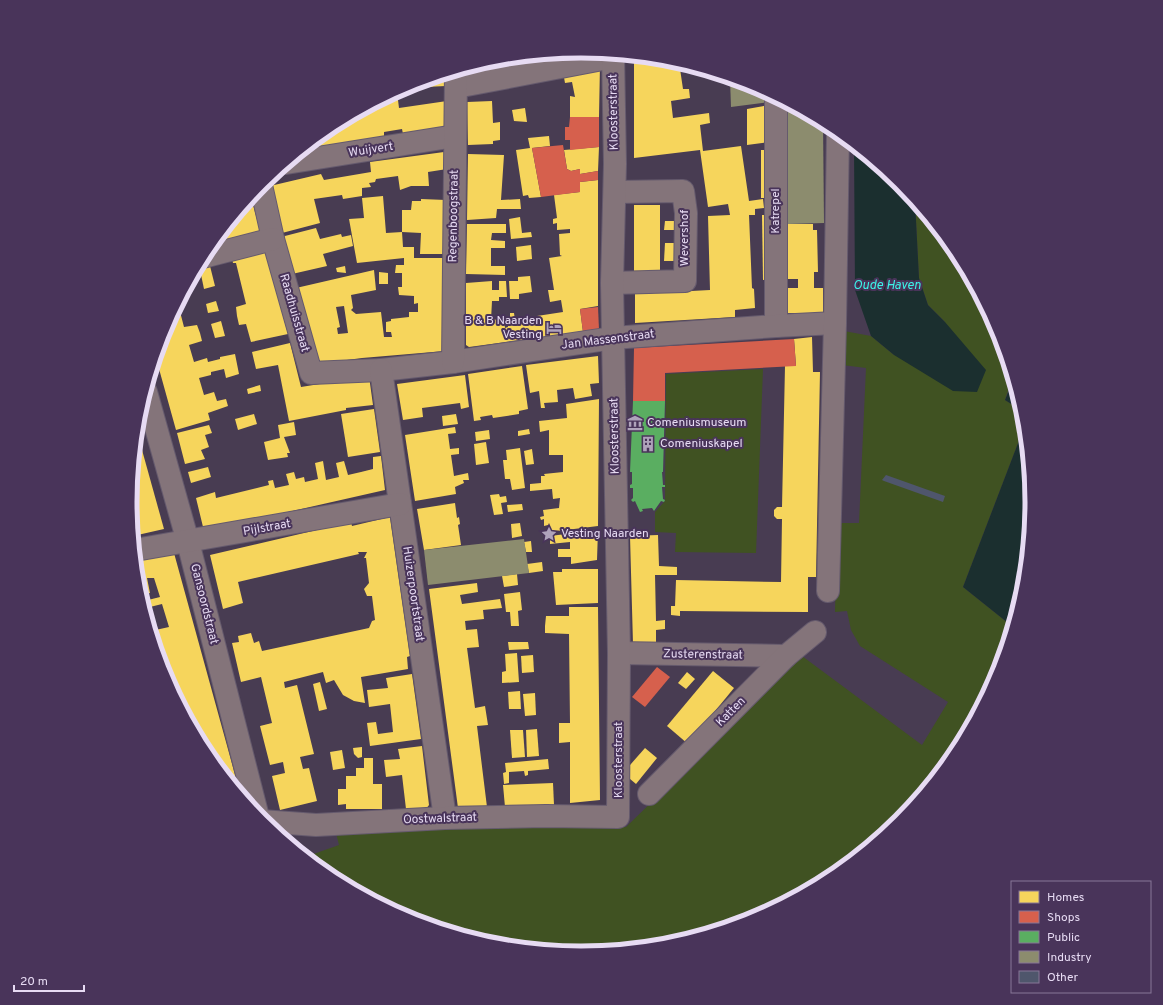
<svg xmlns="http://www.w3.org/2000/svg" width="1163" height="1005" font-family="Overpass,sans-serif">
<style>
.green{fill:#405222}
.water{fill:#1b2f2f}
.homes{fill:#f6d55c;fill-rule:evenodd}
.shops{fill:#d6604d}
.public{fill:#5aae61}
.industry{fill:#8c8c6e}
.building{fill:#4f566c}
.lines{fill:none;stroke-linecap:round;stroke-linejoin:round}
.minor-casing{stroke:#655a6d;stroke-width:24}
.minor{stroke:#84747a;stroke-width:22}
.labels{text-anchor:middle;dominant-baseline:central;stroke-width:4;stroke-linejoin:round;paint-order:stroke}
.street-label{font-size:12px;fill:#e7dbf3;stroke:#49345a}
.poi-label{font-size:12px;fill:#e7dbf3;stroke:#49345a;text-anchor:start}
.water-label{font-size:13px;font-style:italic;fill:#3bf3e7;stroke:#49345a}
.rim{fill:none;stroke:#e7dbf3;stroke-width:5}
</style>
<rect width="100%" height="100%" fill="#483c52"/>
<g class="green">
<polygon points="915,201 957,252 999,330 1016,387 1010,385 1005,400 1024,412 1025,425 963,587 1013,627 999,675 957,754 901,822 832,878 754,920 669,945 629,949 628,948 581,954 493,945 409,920 330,878 305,857 339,845 335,829 452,823 626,827 802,656 922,745 948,702 860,646 851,630 847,611 835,612 837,523 859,523 866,368 842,365 844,331 871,336 894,355 945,322 928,305 919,278"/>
<polygon points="763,369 756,553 675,552 676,533 655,532 655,512 665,501 666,374"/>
</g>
<g class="water">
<polygon points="854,145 901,183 915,201 919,278 928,305 945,322 986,370 977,392 953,391 894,355 871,336 855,290"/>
<polygon points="1011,385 1016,387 1024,412 1005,400"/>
<polygon points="1025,425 1033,503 1024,591 1013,627 963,587"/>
<polygon points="610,948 628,948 629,949 583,954"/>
</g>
<g class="homes">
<polygon points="582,51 600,53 466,82 466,68 494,60"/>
<polygon points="634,56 670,60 679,62 683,89 689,89 690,98 671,101 673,118 709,113 710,123 700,125 703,151 741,146 749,201 763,199 764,208 755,209 755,215 749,215 752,288 754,289 755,308 735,310 735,317 635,323 635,294 710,290 708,216 730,215 728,204 708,207 700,150 634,158"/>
<polygon points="600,64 599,117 570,117 570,96 575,97 572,82 565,83 563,72"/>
<polygon points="446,74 446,86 404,88 409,85"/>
<polygon points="397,92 399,108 447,101 447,127 403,134 402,129 384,132 384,137 319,149 318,138 331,127"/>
<polygon points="492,101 493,123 500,122 500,140 493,141 493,144 468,145 467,102"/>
<polygon points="769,105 769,142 747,145 747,109"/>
<polygon points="525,108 527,122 514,121 512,110"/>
<polygon points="549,136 550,146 532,148 541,197 529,198 528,195 523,196 516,150 530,148 528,138"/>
<polygon points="599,147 598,171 580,174 580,169 571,171 567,169 564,150"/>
<rect x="761" y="150" width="9" height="48"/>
<polygon points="444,152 447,169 428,172 429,186 411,186 400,190 398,176 376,179 375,182 369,183 371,187 362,188 362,196 343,199 342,195 314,199 320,223 282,233 270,186 321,174 324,180 371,172 370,162"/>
<polygon points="468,154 504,155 501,200 520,199 521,209 497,209 496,218 467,220"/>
<polygon points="598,180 598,306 580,309 583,332 469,347 466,345 466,283 492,281 492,290 499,290 499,281 506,281 507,297 499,297 499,301 492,301 491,320 504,319 505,328 508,327 507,318 510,318 510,313 514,313 515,320 527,318 527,324 537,323 537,316 563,312 561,300 550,302 548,290 554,290 549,258 562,256 560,255 559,234 570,233 570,229 557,230 557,223 553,224 553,219 557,218 554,195 580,192 580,182"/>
<path d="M383 196 386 233 402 232 403 247H414V258H445V351L362 358 317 364 296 288 374 270 376 290 351 295 353 308 351 310 356 314 381 312 384 337H392L391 332H386V322L391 321V319L409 317V312H418V303L414 304V296L399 295 398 287H402V273H395L396 265H404V258L357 263 349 219 364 218 362 198ZM344 306 348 333 338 334 337 328 340 327 336 307Z"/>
<polygon points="251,197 260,231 213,243"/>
<polygon points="421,199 446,200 445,254 420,254 421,233 402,232 402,210 411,210 412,201 421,201"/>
<rect x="634" y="205" width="26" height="68"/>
<polygon points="762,215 771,215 772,279 763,280"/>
<polygon points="520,217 522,233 531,232 532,237 511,239 509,219"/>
<polygon points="665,221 676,221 676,230 664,230"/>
<polygon points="467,224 506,224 506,233 492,233 491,240 505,241 505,248 491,248 491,266 505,266 505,275 466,274"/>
<polygon points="788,224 813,224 813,230 817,230 818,272 814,272 814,288 823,288 823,313 788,313 788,288 798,288 798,279 788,279"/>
<polygon points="316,228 320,239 341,234 342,237 351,235 353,246 323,254 327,266 292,274 281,237"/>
<polygon points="665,243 676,243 677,261 664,261"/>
<polygon points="531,245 532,259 517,261 516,247"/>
<polygon points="264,246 288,334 251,342 246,324 239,325 237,316 236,307 246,304 236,263 233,263 231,255"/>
<polygon points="209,262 215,286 204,289 199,265"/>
<polygon points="345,266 346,273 337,272 336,268"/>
<polygon points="197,269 199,277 192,279 194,274"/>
<polygon points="379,272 388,273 388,284 379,284"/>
<polygon points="530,276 532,292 519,294 519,299 510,299 509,281 518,281 518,277"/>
<polygon points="216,301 219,311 208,313 206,304"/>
<polygon points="178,304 184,327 197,325 200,333 202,341 189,345 194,362 207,358 208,362 220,359 220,357 235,354 239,374 226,378 224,369 211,372 211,375 199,378 204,395 214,392 217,401 226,399 228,406 208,413 210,420 176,430 156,358 164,330"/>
<polygon points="221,321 225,336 215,338 211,324"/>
<polygon points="812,337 813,372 820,372 816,577 808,577 808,612 680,611 680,616 671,615 671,606 675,606 676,580 781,582 782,519 777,519 774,516 774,510 777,507 782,507 785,366 796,366 794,339"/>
<polygon points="290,343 301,387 369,376 373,405 346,408 346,410 289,421 278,365 256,369 252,352"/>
<polygon points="598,356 599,383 590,384 592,396 575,399 573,388 557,390 558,402 544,403 545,408 541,408 539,391 530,393 526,365"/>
<polygon points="522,366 528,409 519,411 519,414 493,418 492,415 480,417 481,420 474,421 468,374"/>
<polygon points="465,375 469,407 461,409 460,403 422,408 423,417 403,420 397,384"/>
<polygon points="260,385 261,391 248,394 247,389"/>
<polygon points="599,399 598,526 550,532 548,525 544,526 544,519 541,520 540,517 544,516 543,510 559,508 560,498 553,499 552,489 530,491 530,484 541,483 541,476 545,476 544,474 563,472 563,455 549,455 549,430 540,432 539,421 567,418 566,404"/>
<polygon points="374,409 380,452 348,457 341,414"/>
<polygon points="254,414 257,424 238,430 235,419"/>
<polygon points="456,414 458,424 443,426 442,416"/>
<polygon points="294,422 296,435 284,437 290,453 287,453 288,457 268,460 264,442 280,438 278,425"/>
<polygon points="209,425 212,433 205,435 209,447 201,450 205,459 185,464 177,433"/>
<polygon points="455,427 456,433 448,434 450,449 459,448 459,454 451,455 454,476 468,473 469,480 463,480 464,483 455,487 456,494 415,501 405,435"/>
<polygon points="529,429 530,434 518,436 518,431"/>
<polygon points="489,430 490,439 476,441 475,432"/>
<polygon points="137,432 164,529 133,536 130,502"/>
<polygon points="486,442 489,463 476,465 474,444"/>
<polygon points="520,448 525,488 512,490 510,479 505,479 503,460 507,460 506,450"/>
<polygon points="532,449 534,464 526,465 524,451"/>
<polygon points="381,456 385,490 204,531 196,498 215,492 216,498 269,485 268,481 273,480 275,488 289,485 286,474 294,472 296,479 304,477 305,482 318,479 315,463 323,461 326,480 339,477 336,463 344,461 348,475 361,472 373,469 373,457"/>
<polygon points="208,467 211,477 191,483 188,472"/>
<polygon points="499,494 500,497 506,496 507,502 501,503 503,514 494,515 490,495"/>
<polygon points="455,503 457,518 459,517 460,524 458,525 461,545 424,550 417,509"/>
<polygon points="522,504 523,510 508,512 507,505"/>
<polygon points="390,517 410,656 407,657 408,669 361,677 365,703 354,701 343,695 334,680 326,683 323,672 284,682 285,688 297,685 314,754 300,757 303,769 309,768 317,801 280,810 272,776 285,773 283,762 270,765 260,726 272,723 261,677 241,682 232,643 239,642 238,636 251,633 254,643 259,641 262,651 369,628 372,621 375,620 372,596 367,596 364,589 369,583 366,558 364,558 367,552 358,552 359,554 238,582 243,603 223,609 210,555 351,522 352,526"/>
<polygon points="520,523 522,536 512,538 511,524"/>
<polygon points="598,530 597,560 571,564 571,557 558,557 558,549 570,549 570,542 550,544 550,536"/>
<polygon points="658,535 659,566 677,567 677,575 655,575 656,621 665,620 665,629 656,630 656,643 633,644 630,536"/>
<polygon points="531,541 532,552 526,552 524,542"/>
<polygon points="174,553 237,782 231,784 206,753 167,680 171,680 164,650 157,652 151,631 169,627 162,604 150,607 148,600 160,597 154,578 147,578 150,593 140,596 139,590 136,560"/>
<polygon points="542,562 543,571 529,573 527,564"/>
<polygon points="562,569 598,569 598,603 556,605 553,572 562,572"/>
<polygon points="517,574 518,585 504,587 502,576"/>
<polygon points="477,583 478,592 460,595 462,604 500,599 502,608 483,610 484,619 465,621 466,630 477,629 479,647 467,648 475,708 485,706 488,725 477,726 487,807 458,808 429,589"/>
<polygon points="520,592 522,610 518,611 519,626 511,626 510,612 506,612 504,594"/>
<polygon points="569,607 598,607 600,800 570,803 570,742 559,743 559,723 570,723 569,634 545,633 545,626 546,616 569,616"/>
<polygon points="150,614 153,627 150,628 146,615"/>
<polygon points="508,642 528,642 529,649 509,650"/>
<polygon points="517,653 519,682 502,683 502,672 506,671 505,654"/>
<polygon points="533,655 534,672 522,673 521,656"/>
<polygon points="713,671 734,688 688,744 667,726"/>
<polygon points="687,672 695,679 686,689 678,683"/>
<polygon points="412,674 421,739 370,746 367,723 376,722 378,734 393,732 390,704 369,707 367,690 388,688 386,678"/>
<polygon points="320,682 327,709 319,711 313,684"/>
<polygon points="520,691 521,709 509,709 508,692"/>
<polygon points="535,693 536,715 525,716 523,694"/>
<polygon points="537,729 539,756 527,757 526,730"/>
<polygon points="510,730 523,730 525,757 512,758"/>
<polygon points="422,746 429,805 426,809 406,809 402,775 386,777 384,760 400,759 398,749"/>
<polygon points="362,747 362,757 358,758 354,754 353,748"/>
<polygon points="645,748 657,758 636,784 623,773"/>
<polygon points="342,750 345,768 333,770 330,752"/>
<polygon points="364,758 373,758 373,784 382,784 382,809 346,809 346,804 338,805 338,789 346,789 346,776 356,776 356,768 364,768"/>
<polygon points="548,759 549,769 528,771 528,775 525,776 524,771 509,772 509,783 504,784 503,773 506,772 505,763"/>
<polygon points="553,783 554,805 505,807 503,785"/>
</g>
<g class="shops">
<polygon points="570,117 599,117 599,147 570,150 570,140 565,140 565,127 569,127"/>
<polygon points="563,145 567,169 571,171 580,169 580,174 598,171 598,180 580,182 580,192 541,197 532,148"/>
<polygon points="598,307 599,330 583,332 580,309"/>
<polygon points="794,339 796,366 665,373 665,401 633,401 634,348"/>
<polygon points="657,667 670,677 645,707 632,697"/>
</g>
<polygon class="public" points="633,401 665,401 663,472 662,472 663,485 665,485 665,487 662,487 663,499 665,500 664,502 661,501 654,511 652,508 642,509 643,511 640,512 635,501 633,502 631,500 633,498 633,488 630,488 630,485 632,484 632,472 630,472"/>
<g class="industry">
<polygon points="730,79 754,85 770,94 770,102 731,107"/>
<polygon points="788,103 823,122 824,223 788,224"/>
<polygon points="524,539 529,573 428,585 424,550"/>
</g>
<polygon class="building" points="886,475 945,496 943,502 884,481 882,480"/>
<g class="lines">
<defs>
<g id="minor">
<polyline points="456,87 613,57"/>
<polyline points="776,97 776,326"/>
<polyline points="286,163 455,136"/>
<polyline points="261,185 273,239 311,373 381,370 453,362 613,338 776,326 835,323"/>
<polyline points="203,257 273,239"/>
<polyline points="612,283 685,281 686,213 683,191 615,192"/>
<polyline points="453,362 456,71"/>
<polyline points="381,370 445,818"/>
<polyline points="146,392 188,542 258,817"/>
<polyline points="135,550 400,504"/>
<polyline points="828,591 835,323 838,132"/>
<polyline points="619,653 786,656"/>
<polyline points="649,794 786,656 815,632"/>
<polyline points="261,821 316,825 445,818 546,816 618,817 619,653 612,283 615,164 613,54"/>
</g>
</defs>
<use href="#minor" class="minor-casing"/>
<use href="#minor" class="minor"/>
</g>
<defs>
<symbol id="hotel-bare" viewBox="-9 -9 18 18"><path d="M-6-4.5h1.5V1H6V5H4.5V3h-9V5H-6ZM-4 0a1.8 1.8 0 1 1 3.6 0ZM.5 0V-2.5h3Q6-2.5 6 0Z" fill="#afa3bb" stroke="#49345a" stroke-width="2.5" paint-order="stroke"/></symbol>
<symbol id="museum-bare" viewBox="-9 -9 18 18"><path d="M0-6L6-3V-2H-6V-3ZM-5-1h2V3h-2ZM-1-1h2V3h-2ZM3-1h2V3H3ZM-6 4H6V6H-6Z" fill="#afa3bb" stroke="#49345a" stroke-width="2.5" paint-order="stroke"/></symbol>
<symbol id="building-bare" viewBox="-9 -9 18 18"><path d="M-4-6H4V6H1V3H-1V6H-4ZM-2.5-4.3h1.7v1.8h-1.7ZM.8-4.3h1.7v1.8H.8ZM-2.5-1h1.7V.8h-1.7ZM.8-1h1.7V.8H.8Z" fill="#afa3bb" stroke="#49345a" stroke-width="2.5" paint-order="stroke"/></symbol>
<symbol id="sight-bare" viewBox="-9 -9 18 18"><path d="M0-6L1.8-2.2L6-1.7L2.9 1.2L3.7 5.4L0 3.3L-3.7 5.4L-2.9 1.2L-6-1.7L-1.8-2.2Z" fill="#afa3bb" stroke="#49345a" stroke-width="2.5" paint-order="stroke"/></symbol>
</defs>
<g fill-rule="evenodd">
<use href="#hotel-bare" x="543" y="317" width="22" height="22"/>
<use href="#museum-bare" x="624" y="412" width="22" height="22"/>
<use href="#building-bare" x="637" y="433" width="22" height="22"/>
<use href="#sight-bare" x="538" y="523" width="22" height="22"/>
</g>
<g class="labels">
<g class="street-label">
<text transform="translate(614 112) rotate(-91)">Kloosterstraat</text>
<text transform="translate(371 150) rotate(-9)">Wuijvert</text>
<text transform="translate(776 211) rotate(-90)">Katrepel</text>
<text transform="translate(454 216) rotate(-89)">Regenboogstraat</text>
<text transform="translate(685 238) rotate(-90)">Wevershof</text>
<text transform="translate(294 313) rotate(74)">Raadhuisstraat</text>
<text transform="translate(608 340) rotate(-7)">Jan Massenstraat</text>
<text transform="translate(615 436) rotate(-91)">Kloosterstraat</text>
<text transform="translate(267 528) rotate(-10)">Pijlstraat</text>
<text transform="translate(413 594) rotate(82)">Huizerpoortstraat</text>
<text transform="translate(204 604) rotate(76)">Gansoordstraat</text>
<text transform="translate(703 655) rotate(1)">Zusterenstraat</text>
<text transform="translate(731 712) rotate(-45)">Katten</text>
<text transform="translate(619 760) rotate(-90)">Kloosterstraat</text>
<text transform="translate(440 819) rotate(-2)">Oostwalstraat</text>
</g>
<g class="poi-label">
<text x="542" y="321" text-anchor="end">B &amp; B Naarden<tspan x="542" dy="14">Vesting</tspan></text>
<text x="647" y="423">Comeniusmuseum</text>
<text x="660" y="444">Comeniuskapel</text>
<text x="561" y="534">Vesting Naarden</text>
</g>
<g class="water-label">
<text x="887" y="286">Oude Haven</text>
</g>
</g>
<path d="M0 0H1163V1005H0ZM137 502a444 444 0 1 1 888 0a444 444 0 1 1-888 0Z" fill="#49345a" fill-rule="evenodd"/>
<path class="rim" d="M137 502a444 444 0 1 1 888 0a444 444 0 1 1-888 0Z"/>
<rect x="1011" y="881" width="140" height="112" fill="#49345a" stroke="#887797"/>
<rect x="1019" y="891" width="20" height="12" fill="#f6d55c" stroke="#887797"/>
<text x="1047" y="901" font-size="12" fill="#e7dbf3">Homes</text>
<rect x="1019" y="911" width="20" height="12" fill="#d6604d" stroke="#887797"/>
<text x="1047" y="921" font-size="12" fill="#e7dbf3">Shops</text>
<rect x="1019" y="931" width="20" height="12" fill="#5aae61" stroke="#887797"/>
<text x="1047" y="941" font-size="12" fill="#e7dbf3">Public</text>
<rect x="1019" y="951" width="20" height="12" fill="#8c8c6e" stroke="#887797"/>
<text x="1047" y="961" font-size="12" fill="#e7dbf3">Industry</text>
<rect x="1019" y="971" width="20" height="12" fill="#4f566c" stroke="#887797"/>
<text x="1047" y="981" font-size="12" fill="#e7dbf3">Other</text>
<path d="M14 985v6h70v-6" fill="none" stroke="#e7dbf3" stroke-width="2"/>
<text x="20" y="985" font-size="12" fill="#e7dbf3" stroke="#49345a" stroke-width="3" paint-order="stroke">20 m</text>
</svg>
